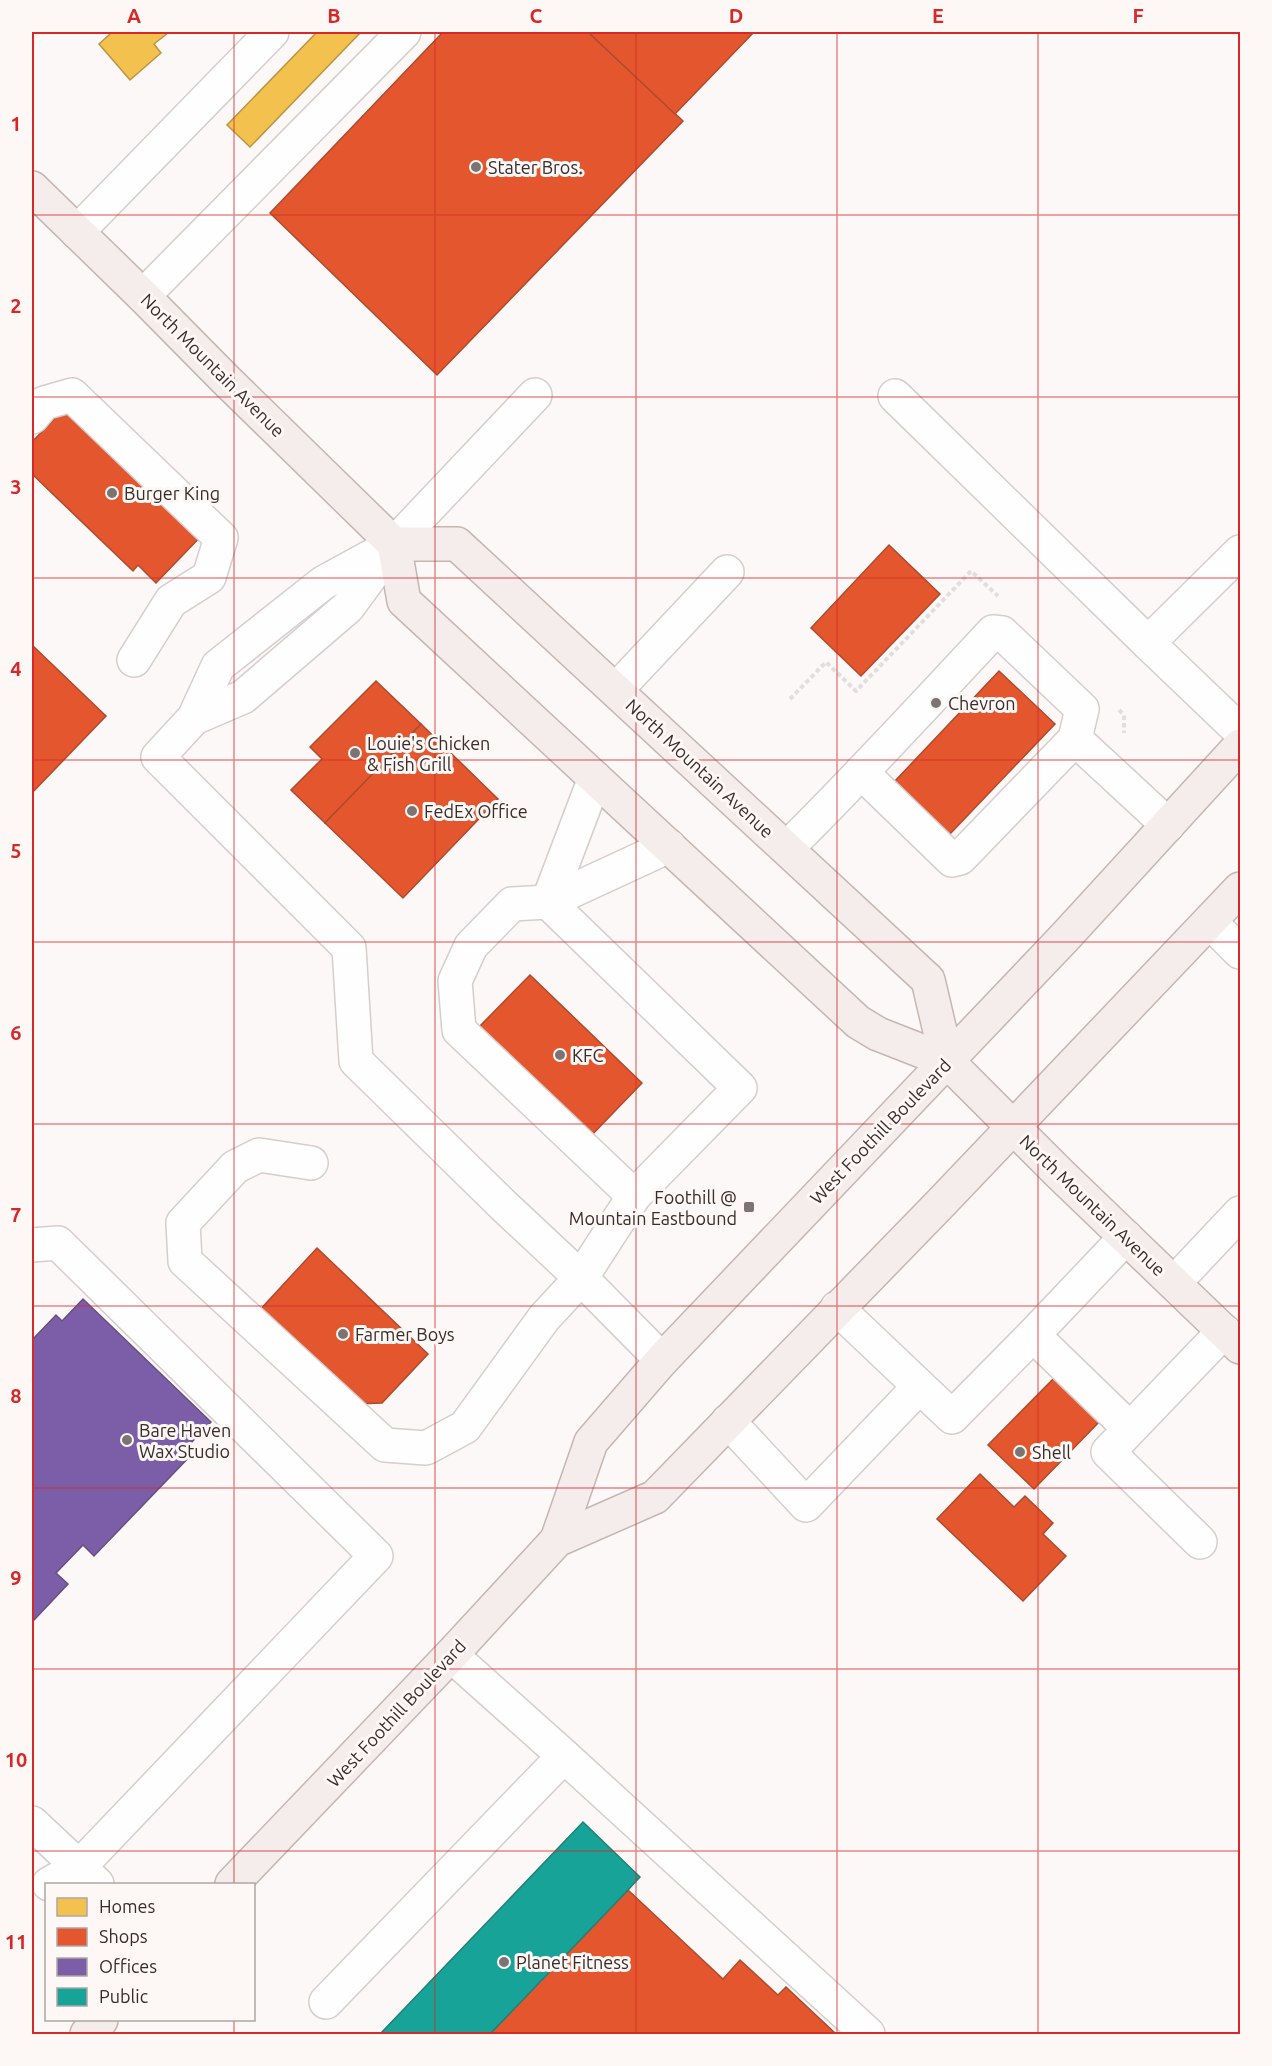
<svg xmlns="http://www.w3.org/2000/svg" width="1272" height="2066" font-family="Ubuntu,sans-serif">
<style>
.homes{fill:#f2c14e;stroke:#ba9543;stroke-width:1.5}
.shops{fill:#e4572e;stroke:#b04a2d;stroke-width:1.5}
.offices{fill:#7b5ea7;stroke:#674f82;stroke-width:1.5}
.public{fill:#17a398;stroke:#218077;stroke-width:1.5}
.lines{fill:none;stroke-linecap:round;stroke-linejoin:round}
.minor-casing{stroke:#d4cecc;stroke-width:36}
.major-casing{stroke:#c5b6b2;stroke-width:36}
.path{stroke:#e1dfde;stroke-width:4;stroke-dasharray:4.5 3;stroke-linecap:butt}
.minor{stroke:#fefefe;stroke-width:33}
.major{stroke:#f4edeb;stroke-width:33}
.grid{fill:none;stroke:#d62828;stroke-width:1.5;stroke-opacity:0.55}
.poi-dot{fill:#7c7472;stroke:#fdf7f5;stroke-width:2}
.labels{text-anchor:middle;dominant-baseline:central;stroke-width:6;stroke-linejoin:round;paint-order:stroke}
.poi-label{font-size:18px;fill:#372d2a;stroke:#fdf7f5;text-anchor:start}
.street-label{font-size:18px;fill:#372d2a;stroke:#fdf7f5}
.neatline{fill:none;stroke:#d62828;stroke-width:2}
.grid-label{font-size:20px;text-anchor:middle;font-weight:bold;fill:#d62828}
</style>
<rect width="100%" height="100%" fill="#fbf8f7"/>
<g class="homes">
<polygon points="108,32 169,32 154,44 161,53 130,80 99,44 110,34"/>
<polygon points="317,32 361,32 250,147 227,125"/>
</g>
<g class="shops">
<polygon points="443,32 588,32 683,121 437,375 270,213"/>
<polygon points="588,32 754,32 675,114"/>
<polygon points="74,398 206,531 156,583 138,565 133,571 32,474 32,442"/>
<polygon points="889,545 940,594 861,676 811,628"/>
<polygon points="32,645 106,716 32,793"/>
<polygon points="999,671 1055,724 950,834 895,781"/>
<polygon points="376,681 421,724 325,823 291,790 322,759 310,747"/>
<polygon points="421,724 498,799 403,898 325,823"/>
<polygon points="530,975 642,1083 589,1138 478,1028"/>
<polygon points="317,1248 428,1354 382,1403 355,1404 257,1313"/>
<polygon points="1055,1377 1100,1421 1034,1489 988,1445"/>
<polygon points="980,1474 1014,1507 1025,1496 1053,1523 1043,1534 1066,1556 1023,1601 937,1519"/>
<polygon points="628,1890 723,1979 740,1960 778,1995 786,1987 836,2034 490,2034"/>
</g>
<polygon class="offices" points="83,1299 211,1422 189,1445 195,1451 94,1556 83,1545 56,1573 68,1584 32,1622 32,1340 56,1315 62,1321"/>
<polygon class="public" points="583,1822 640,1877 628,1890 490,2034 380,2034"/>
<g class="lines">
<defs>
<g id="minor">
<polyline points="77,232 272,32"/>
<polyline points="143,296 404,32"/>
<polyline points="895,396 1148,643"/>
<polyline points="32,417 44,403 72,395 221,538 209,577 171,601 134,660"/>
<polyline points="394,544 323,583 218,666 194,718 158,757 349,948 356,1061 503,1205 581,1278 662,1360"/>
<polyline points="1240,552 1148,643 1240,731"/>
<polyline points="616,690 727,572"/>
<polyline points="194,718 243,697 348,607 394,544 535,395"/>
<polyline points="1075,739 1168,825"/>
<path d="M787 848C858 778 925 705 993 632L1002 633 1082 709 1075 739 960 858 952 860 861 772"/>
<polyline points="548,902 595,778"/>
<polyline points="1210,922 1240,952"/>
<polyline points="311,1163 259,1155 235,1167 183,1223 185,1261 385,1445 426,1448 465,1427 544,1318 581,1278 634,1196 740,1088 548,902"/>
<polyline points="634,1196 459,1030 455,981 471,946 512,904 548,902 669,846"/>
<polyline points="1126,1237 1033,1335 1129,1428"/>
<polyline points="32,1245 58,1243 376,1556 79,1867 49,1884"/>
<polyline points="1174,1283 1240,1213"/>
<polyline points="837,1308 952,1417 1033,1335"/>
<polyline points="728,1421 806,1505 919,1387"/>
<polyline points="1200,1542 1108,1452 1224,1331"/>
<polyline points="451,1655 564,1756 868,2034"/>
<polyline points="32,1823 97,1884"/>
<polyline points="326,2002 564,1756"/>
</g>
<g id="major">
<polyline points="32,188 143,296 225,379 394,544 404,601 858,1022 878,1034 947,1061 1059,1173 1240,1347"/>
<polyline points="394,544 457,544 928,980 947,1061"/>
<polyline points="557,1540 591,1442 662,1360 1065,937 1240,746"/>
<polyline points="232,1884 451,1655 557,1540 655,1497 939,1205 1240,889"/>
<polyline points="87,2034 101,2020"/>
</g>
</defs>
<use href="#minor" class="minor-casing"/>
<use href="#major" class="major-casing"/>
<g class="path">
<polyline points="790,699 826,662 856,691 971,571 998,596"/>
<polyline points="1119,710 1124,715 1124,733"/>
</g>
<use href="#minor" class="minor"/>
<use href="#major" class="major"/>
</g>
<path class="grid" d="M234 32V1884M435 32V2034M636 32V2034M837 32V2034M1038 32V2034M32 215H1240M32 397H1240M32 578H1240M32 760H1240M32 942H1240M32 1124H1240M32 1306H1240M32 1488H1240M32 1669H1240M32 1851H1240M234 2020V2034"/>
<g class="poi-dot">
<circle cx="476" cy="167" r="6"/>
<circle cx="112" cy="493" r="6"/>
<circle cx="936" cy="703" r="6"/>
<circle cx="355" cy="753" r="6"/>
<circle cx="412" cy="811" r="6"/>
<circle cx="560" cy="1055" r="6"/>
<rect x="743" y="1201" width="12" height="12" rx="3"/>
<circle cx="343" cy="1334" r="6"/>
<circle cx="127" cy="1440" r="6"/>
<circle cx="1020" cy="1452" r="6"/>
<circle cx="504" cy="1962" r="6"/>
</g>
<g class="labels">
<g class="poi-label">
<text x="488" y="167">Stater Bros.</text>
<text x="124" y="493">Burger King</text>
<text x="948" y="703">Chevron</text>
<text x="367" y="743">Louie's Chicken<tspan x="367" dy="21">&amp; Fish Grill</tspan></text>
<text x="424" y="811">FedEx Office</text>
<text x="572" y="1055">KFC</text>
<text x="737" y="1197" text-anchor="end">Foothill @<tspan x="737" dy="21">Mountain Eastbound</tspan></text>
<text x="355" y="1334">Farmer Boys</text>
<text x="139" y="1430">Bare Haven<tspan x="139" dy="21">Wax Studio</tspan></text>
<text x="1032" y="1452">Shell</text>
<text x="516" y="1962">Planet Fitness</text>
</g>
<g class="street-label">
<text transform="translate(213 365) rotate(45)">North Mountain Avenue</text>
<text transform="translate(700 768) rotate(43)">North Mountain Avenue</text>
<text transform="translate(880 1131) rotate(-46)">West Foothill Boulevard</text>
<text transform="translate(1093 1205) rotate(44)">North Mountain Avenue</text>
<text transform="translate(396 1713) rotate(-47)">West Foothill Boulevard</text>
</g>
</g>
<rect width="1272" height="2066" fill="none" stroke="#fdf7f5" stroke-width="66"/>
<rect x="45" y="1883" width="210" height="138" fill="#fdf7f5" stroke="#aea6a4" stroke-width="1.5"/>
<rect x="57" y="1898" width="30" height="18" fill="#f2c14e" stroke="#aea6a4" stroke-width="1.5"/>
<text x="99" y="1913" font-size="18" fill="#372d2a">Homes</text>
<rect x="57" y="1928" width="30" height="18" fill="#e4572e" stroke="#aea6a4" stroke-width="1.5"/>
<text x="99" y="1943" font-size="18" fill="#372d2a">Shops</text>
<rect x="57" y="1958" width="30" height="18" fill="#7b5ea7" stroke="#aea6a4" stroke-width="1.5"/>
<text x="99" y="1973" font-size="18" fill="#372d2a">Offices</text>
<rect x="57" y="1988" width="30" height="18" fill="#17a398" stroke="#aea6a4" stroke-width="1.5"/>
<text x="99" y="2003" font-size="18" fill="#372d2a">Public</text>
<rect x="33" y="33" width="1206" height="2000" class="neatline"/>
<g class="grid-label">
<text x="134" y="23">A</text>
<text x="334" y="23">B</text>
<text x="536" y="23">C</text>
<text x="736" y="23">D</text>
<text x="938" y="23">E</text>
<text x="1138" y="23">F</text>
<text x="16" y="131">1</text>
<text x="16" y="313">2</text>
<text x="16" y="494">3</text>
<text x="16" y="676">4</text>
<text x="16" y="858">5</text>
<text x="16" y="1040">6</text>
<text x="16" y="1222">7</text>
<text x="16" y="1403">8</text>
<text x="16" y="1585">9</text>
<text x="16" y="1767">10</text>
<text x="16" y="1949">11</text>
</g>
</svg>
